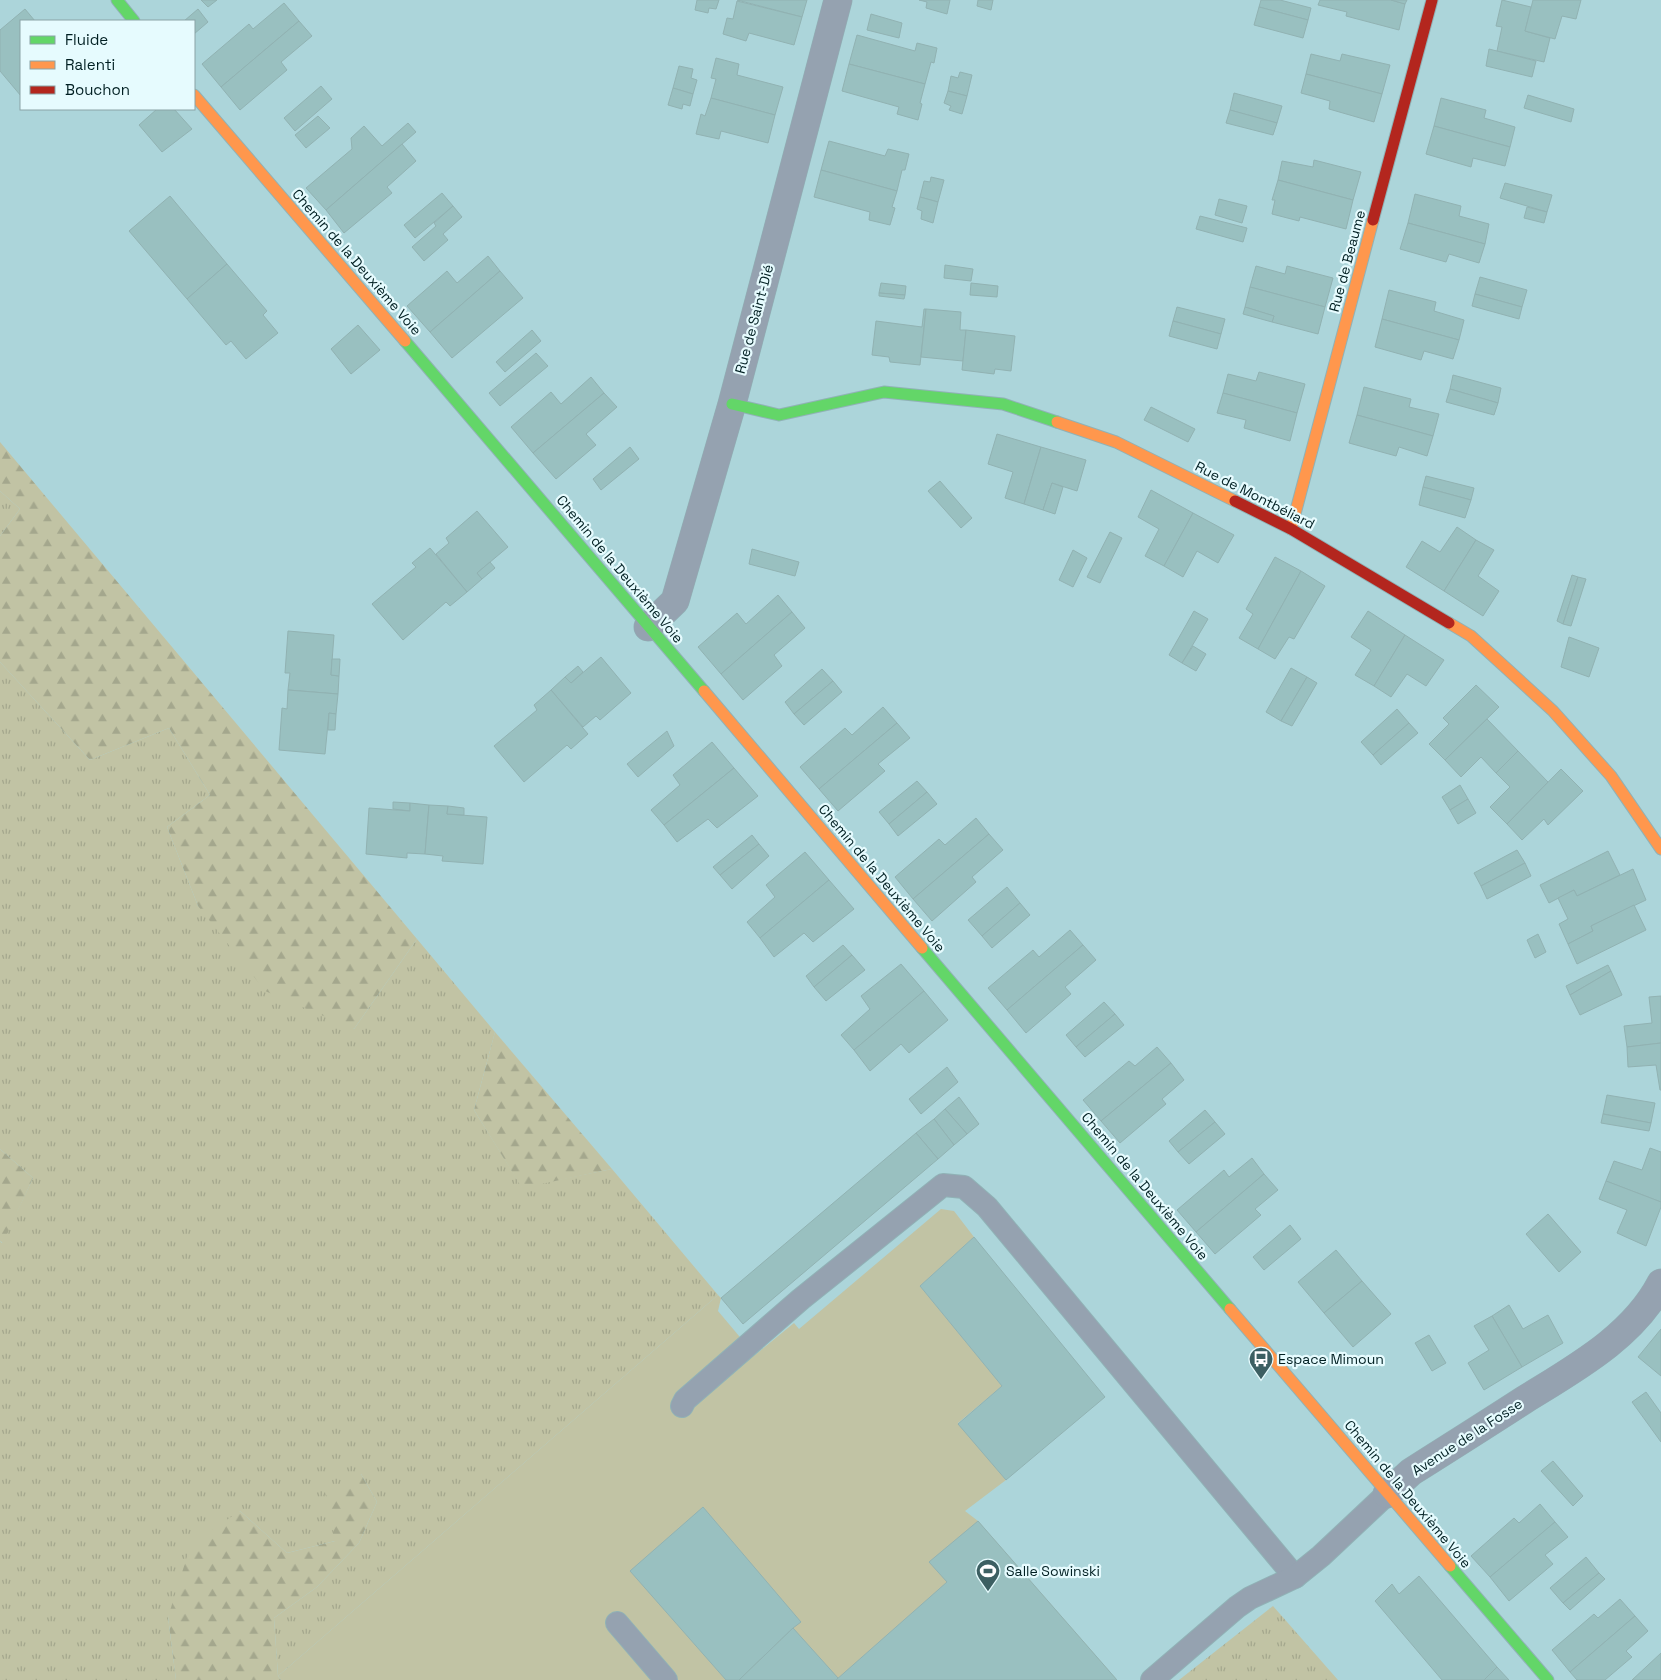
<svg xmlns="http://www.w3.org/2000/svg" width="1661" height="1680" font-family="'Space Grotesk',sans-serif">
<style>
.grass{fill:url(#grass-tufts)}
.forest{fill:url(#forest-firs)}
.garden{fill:#c1c3a4}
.building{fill:#99c0c0;stroke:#91b2b2}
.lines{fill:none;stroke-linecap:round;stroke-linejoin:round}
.lane-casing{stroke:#90b2b6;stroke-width:24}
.street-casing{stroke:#90b2b6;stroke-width:29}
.fast-casing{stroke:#90b2b6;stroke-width:13}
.slow-casing{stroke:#90b2b6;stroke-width:13}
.jam-casing{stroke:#90b2b6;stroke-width:13}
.lane{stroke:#95a2b0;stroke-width:22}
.street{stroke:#95a2b0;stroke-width:28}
.fast{stroke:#63d668;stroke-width:11}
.slow{stroke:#ff974d;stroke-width:11}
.jam{stroke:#b3261e;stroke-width:11}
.labels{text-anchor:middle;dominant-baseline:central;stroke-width:4.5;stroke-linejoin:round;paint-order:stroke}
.street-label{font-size:14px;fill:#001f22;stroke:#e6fbfe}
.poi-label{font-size:14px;fill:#001f22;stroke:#e6fbfe;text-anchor:start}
</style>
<defs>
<pattern id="grass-tufts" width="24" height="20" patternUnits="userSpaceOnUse" patternTransform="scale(1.25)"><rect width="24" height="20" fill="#c1c3a4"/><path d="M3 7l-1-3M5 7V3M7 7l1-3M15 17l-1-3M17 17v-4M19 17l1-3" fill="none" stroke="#a4a78d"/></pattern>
<pattern id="forest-firs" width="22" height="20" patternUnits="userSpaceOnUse" patternTransform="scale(1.25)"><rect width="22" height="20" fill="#c1c3a4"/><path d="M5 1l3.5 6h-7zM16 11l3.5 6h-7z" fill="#a4a78d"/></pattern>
</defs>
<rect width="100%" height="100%" fill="#acd5da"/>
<g class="grass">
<polygon points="0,491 20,509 0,536"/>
<polygon points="0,662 90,760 169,728 210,795 167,827 198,906 354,1029 417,939 495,1032 474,1110 522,1187 612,1169 718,1295 278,1676 274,1618 317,1587 359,1543 377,1502 361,1474 335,1541 287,1553 240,1511 168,1617 176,1680 0,1680 0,1241 2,1243 33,1178 0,1149"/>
<polygon points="1273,1606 1338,1680 1179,1680"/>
</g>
<g class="forest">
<polygon points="0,442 417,939 354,1029 265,991 198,906 167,827 210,795 169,728 90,760 0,662 0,536 20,509 0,491"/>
<polygon points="495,1032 612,1169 522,1188 474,1110"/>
<polygon points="0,1149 33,1178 3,1243 0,1241"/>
<polygon points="361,1474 377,1502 359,1543 317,1587 274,1618 278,1676 281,1680 176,1680 168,1617 191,1544 240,1511 287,1553 335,1541 325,1492"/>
</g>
<polygon class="garden" points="941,1209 954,1211 974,1237 920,1286 1002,1386 958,1423 1006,1480 965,1511 978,1521 1117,1680 281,1680 278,1676 718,1295 721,1298 718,1311 755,1355 794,1323 799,1329"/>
<g class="building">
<polygon points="201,0 217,0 208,7"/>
<polygon points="697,0 719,0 716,9 709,8 708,13 695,10"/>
<polygon points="737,0 807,0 802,17"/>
<polygon points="919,0 950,0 947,14 926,8 927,2"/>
<polygon points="978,0 993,0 991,10 977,6"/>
<polygon points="1261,0 1280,0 1311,8 1308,20 1259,7"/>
<polygon points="1320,0 1391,0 1405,4 1399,30 1346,16 1347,12 1318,5"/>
<polygon points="1391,0 1407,0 1405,4"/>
<polygon points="1502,0 1531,7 1525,31 1550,38 1544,62 1497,51 1502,27 1496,26"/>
<polygon points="1533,0 1581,0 1576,19 1562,16 1555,39 1525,31"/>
<polygon points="737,1 802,17 794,45 749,33 746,41 723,34 727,18 733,19"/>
<polygon points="284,3 299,21 221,87 202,64 249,24 253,29"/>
<polygon points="1259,7 1308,20 1303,38 1254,25"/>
<polygon points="25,9 35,21 21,21 21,96 0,71 0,30"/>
<polygon points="198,9 208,22 194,34 194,21 184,21"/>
<polygon points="871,14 902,23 899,38 867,30"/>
<polygon points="299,21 312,36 281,62 287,70 240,110 221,87"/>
<polygon points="857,35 915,51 917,43 937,48 934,63 931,62 925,84 849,64"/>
<polygon points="1489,49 1536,61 1532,77 1486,66"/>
<polygon points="1311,54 1340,61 1342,54 1390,65 1382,94 1306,74"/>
<polygon points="716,58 739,64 737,75 783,87 775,115 711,98 716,79 711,78"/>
<polygon points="849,64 925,84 920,103 922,104 918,120 897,114 899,107 842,91"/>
<polygon points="679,66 693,69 691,78 697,80 693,94 673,88"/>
<polygon points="960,72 972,75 967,96 948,91 951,76 958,78"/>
<polygon points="1306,74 1382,94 1374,122 1329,109 1330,101 1301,93"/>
<polygon points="321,86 332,99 295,131 284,118"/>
<polygon points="673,88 693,94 690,106 683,104 682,109 668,105"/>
<polygon points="948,91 967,96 962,114 949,110 951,106 944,103"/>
<polygon points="1234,93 1282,106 1277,123 1230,110"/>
<polygon points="1528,95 1574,109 1571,122 1524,108"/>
<polygon points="711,98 775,115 768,143 721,131 719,139 696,134 701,114 705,116"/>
<polygon points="1441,98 1486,110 1484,118 1515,127 1510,147 1434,126"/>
<polygon points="157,109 174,109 192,129 162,152 139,125"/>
<polygon points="1230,110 1277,123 1273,135 1226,123"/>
<polygon points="318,116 330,128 306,148 295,135"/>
<polygon points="408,123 416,132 326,210 306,188 352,149 351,138 364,126 382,146"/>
<polygon points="1434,126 1510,147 1505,166 1473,158 1471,167 1426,154"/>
<polygon points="829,141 885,156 888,149 909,154 905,170 902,170 897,191 821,170"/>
<polygon points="402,144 416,161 387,187 392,193 344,233 326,210"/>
<polygon points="1314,160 1361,172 1353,200 1278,180 1282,161 1313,167"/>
<polygon points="821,170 897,191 892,207 895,208 890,225 869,220 870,212 814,197"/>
<polygon points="931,177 944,180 938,202 920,197 924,181 930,182"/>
<polygon points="1278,180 1353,200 1346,229 1300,217 1299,221 1272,214 1275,200 1272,200"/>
<polygon points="1505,183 1552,195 1547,212 1500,198"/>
<polygon points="442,193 453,206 415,238 404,225"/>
<polygon points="1415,194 1461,206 1459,216 1489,224 1485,244 1408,223"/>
<polygon points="170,196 227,264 187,299 129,231"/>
<polygon points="920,197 938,202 933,223 921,219 922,211 917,209"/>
<polygon points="1219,199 1247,206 1242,223 1215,215"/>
<polygon points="453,206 462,217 443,234 448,240 424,261 412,247 436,226 434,223"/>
<polygon points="1527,207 1547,212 1544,223 1524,218"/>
<polygon points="1200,216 1247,228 1243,242 1196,229"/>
<polygon points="1408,223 1485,244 1479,263 1449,254 1446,262 1400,249"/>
<polygon points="488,256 500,271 430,332 407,306 447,271 457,283"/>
<polygon points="227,264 267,311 263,315 278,333 246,359 231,341 226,345 187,299"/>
<polygon points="945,265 973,269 971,281 944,278"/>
<polygon points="1256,266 1285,274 1287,266 1333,278 1325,307 1250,287"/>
<polygon points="500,271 523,298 452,358 430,332"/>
<polygon points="1480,277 1527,290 1522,307 1475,294"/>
<polygon points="881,283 906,286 905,295 879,293"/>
<polygon points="971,283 998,286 997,297 970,295"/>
<polygon points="1250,287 1325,307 1318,334 1272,322 1274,316 1245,307"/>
<polygon points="1389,290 1436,302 1434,311 1464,320 1459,340 1382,319"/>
<polygon points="879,293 905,295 904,299 879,296"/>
<polygon points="1475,294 1522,307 1519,319 1472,306"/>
<polygon points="1177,307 1225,319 1221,334 1173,321"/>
<polygon points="1245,307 1274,316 1272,322 1243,314"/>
<polygon points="924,309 926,309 920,365 890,362 889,357 872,355 876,321 922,327"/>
<polygon points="926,309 961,312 960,330 966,330 963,361 921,357"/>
<polygon points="1382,319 1459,340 1453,359 1424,351 1421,360 1375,347"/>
<polygon points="1173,321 1221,334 1217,349 1169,336"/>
<polygon points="358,325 380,350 351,374 331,349"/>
<polygon points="532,330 541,341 505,372 496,362"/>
<polygon points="966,330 1015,336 1011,371 995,369 994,374 962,370"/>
<polygon points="536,353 548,366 500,406 489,393"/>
<polygon points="1259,372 1305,384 1297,413 1223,393 1228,374 1256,381"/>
<polygon points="1453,375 1501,388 1498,403 1450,389"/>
<polygon points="591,377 604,393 533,453 511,427 551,392 561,404"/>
<polygon points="1364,387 1411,399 1409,407 1439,414 1433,436 1357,415"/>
<polygon points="1450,389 1498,403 1494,415 1446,402"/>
<polygon points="604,393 617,407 586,434 596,445 556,479 533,453"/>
<polygon points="1223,393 1297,413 1290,441 1244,428 1246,420 1217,413"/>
<polygon points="1151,407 1195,429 1188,442 1144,420"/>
<polygon points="1357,415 1433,436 1427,456 1399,447 1396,456 1349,443"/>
<polygon points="997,434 1041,447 1024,504 1005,498 1013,472 988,464"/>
<polygon points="630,447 639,459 601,490 593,479"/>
<polygon points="1041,447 1086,460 1077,491 1052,483 1043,510 1024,504"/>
<polygon points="1426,476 1474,488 1471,500 1423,487"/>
<polygon points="940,481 972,518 961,528 928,491"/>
<polygon points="1052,483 1063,487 1055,514 1043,510"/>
<polygon points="1423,487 1471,500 1465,518 1419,505"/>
<polygon points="1151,490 1193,513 1164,566 1145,556 1159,529 1138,517"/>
<polygon points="477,511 508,547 477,573 482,579 467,592 436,554 449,543 446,538"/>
<polygon points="1193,513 1234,535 1218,563 1197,551 1183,577 1164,566"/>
<polygon points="1457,527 1476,540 1444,591 1406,567 1422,541 1440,552"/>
<polygon points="1110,532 1122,538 1100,583 1087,577"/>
<polygon points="1476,540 1494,550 1478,576 1499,591 1483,616 1444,591"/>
<polygon points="430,548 467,592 450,606 446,602 403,640 372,604 416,567 412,563"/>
<polygon points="752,549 799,562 795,576 749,564"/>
<polygon points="1073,550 1087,558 1073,587 1059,580"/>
<polygon points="1275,557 1301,571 1258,649 1239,638 1253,614 1246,609"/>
<polygon points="490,562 495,568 482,579 477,573"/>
<polygon points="1301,571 1325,586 1294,639 1289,637 1275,659 1258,649"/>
<polygon points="1572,575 1578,577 1563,624 1557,621"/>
<polygon points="1578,577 1586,579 1571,626 1563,624"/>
<polygon points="778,595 792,612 721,674 698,647 737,613 746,624"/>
<polygon points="1194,611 1208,619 1182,663 1169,655"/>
<polygon points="1368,611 1405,635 1374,686 1355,675 1371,650 1351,637"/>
<polygon points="792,612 805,628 774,655 782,666 743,700 721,674"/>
<polygon points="288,631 334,635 331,675 339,676 338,694 288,690 290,673 285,673"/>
<polygon points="1405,635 1444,660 1426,686 1407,674 1391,697 1374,686"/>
<polygon points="1569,637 1599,648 1589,677 1561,667"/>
<polygon points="1193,646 1206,654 1196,671 1182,663"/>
<polygon points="601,657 631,693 600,720 596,716 583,727 551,690 565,677 571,683"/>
<polygon points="332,659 340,659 339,676 331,675"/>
<polygon points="578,666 583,672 571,683 565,677"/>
<polygon points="1291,668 1307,677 1281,721 1266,712"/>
<polygon points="822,669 833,681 794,714 785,702"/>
<polygon points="1307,677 1317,683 1292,726 1281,721"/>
<polygon points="833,681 842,692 804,725 794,714"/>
<polygon points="1476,685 1499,707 1445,760 1429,744 1449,724 1443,718"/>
<polygon points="288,690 338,694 336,714 329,713 325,754 279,750 282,708 287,709"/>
<polygon points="551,690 588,734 571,749 567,745 524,782 494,746 537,710 534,705"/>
<polygon points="883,707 897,723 819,789 800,767 845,728 852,735"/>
<polygon points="1397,709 1409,723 1373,755 1361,742"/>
<polygon points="329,713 336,714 335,730 328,730"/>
<polygon points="1487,719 1518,751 1496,773 1481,757 1461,777 1445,760"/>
<polygon points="897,723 910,738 878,764 885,771 838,811 819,789"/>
<polygon points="1409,723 1418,733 1381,765 1373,755"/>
<polygon points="667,731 674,746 638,777 627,764"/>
<polygon points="712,742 734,768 664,825 651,810 680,785 673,775"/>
<polygon points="1518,751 1548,782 1507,824 1490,807 1510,787 1496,773"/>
<polygon points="734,768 758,796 717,828 708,819 677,842 664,825"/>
<polygon points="1561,769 1583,791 1548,825 1544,819 1522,840 1507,824"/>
<polygon points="917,781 927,792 889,824 879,812"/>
<polygon points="1460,785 1468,799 1450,810 1442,797"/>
<polygon points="927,792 937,804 898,836 889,824"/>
<polygon points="1468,799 1476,813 1458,824 1450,810"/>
<polygon points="393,802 410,803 410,811 393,809"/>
<polygon points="410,803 429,805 425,854 407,853 407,858 366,854 369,808 410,811"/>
<polygon points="429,805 448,806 447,814 487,817 483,864 442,861 443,856 425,854"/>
<polygon points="448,806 464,808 464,815 447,814"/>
<polygon points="976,818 989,834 913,899 895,877 939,839 945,845"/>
<polygon points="989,834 1003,850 972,877 976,882 932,921 913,899"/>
<polygon points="752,835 759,844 720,875 713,867"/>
<polygon points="759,844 769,856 732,889 720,875"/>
<polygon points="1517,850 1525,863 1481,886 1474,873"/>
<polygon points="1608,851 1620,875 1577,896 1574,890 1549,903 1540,885"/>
<polygon points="805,852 829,880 760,938 747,922 775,897 766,885"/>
<polygon points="1525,863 1531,876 1487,899 1481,886"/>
<polygon points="1633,869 1646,900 1591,926 1593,931 1568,944 1559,924 1568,919 1558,898 1574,890 1577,896"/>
<polygon points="829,880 854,909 813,942 804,933 774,957 760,938"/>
<polygon points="1007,887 1020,903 982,936 968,920"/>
<polygon points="1020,903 1030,915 992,948 982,936"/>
<polygon points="1634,905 1646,930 1577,964 1568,944 1593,931 1591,926"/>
<polygon points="1070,930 1083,945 1007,1010 988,988 1033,950 1039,957"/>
<polygon points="1538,934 1546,952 1535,958 1527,940"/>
<polygon points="843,945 852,955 814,987 806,976"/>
<polygon points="1083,945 1096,960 1065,987 1071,994 1026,1033 1007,1010"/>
<polygon points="852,955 865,970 826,1001 814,987"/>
<polygon points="901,964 924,991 854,1050 841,1035 870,1009 861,996"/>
<polygon points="1608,965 1611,971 1570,995 1566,986"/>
<polygon points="1611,971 1622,995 1580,1015 1570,995"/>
<polygon points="924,991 948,1020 909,1053 901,1044 870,1071 854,1050"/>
<polygon points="1661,996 1661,1043 1627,1047 1624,1026 1652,1023 1649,997"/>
<polygon points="1104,1002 1115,1014 1076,1047 1066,1035"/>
<polygon points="1115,1014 1124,1025 1085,1057 1076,1047"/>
<polygon points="1661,1043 1661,1090 1660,1090 1656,1065 1628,1067 1627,1047"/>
<polygon points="1157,1047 1171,1063 1101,1121 1083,1100 1129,1061 1135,1066"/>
<polygon points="1171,1063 1184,1080 1162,1099 1166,1104 1120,1143 1101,1121"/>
<polygon points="947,1067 958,1082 921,1114 909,1099"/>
<polygon points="1607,1095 1655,1103 1651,1123 1603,1114"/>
<polygon points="959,1097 979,1124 967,1134 945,1109"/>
<polygon points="945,1109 967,1134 954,1145 934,1119"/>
<polygon points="1205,1110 1215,1122 1178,1152 1169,1141"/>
<polygon points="1603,1114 1651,1123 1649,1131 1601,1123"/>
<polygon points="934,1119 954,1145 938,1159 916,1133"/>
<polygon points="1215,1122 1225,1134 1189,1164 1178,1152"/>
<polygon points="916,1133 938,1159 743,1324 721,1298"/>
<polygon points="1650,1148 1661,1152 1661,1202 1606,1181 1614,1161 1642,1170"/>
<polygon points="1252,1158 1264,1174 1196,1232 1177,1210 1224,1170 1229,1177"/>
<polygon points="1264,1174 1278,1190 1255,1209 1261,1215 1215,1254 1196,1232"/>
<polygon points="1606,1181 1661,1202 1661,1207 1646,1246 1617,1233 1627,1210 1599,1199"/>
<polygon points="1548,1214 1581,1252 1559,1272 1526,1234"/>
<polygon points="1290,1225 1301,1239 1264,1270 1253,1257"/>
<polygon points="974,1237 1105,1397 1006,1480 958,1424 1002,1386 920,1286"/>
<polygon points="1336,1250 1362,1281 1324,1313 1298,1282"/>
<polygon points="1362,1281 1391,1314 1353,1347 1324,1313"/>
<polygon points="1509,1305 1523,1329 1548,1315 1563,1343 1522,1367 1492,1316"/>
<polygon points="1492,1316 1522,1367 1484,1390 1468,1363 1489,1350 1474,1326"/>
<polygon points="1661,1329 1661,1376 1638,1357"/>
<polygon points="1429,1335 1446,1363 1432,1371 1415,1343"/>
<polygon points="1646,1392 1661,1413 1661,1442 1632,1402"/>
<polygon points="1553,1461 1583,1496 1573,1506 1541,1471"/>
<polygon points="1540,1504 1555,1522 1490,1577 1471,1556 1514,1518 1519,1523"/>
<polygon points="703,1507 801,1622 793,1628 739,1680 726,1680 630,1571"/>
<polygon points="978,1521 1117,1680 836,1680 947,1582 929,1562"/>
<polygon points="1555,1522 1568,1537 1545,1555 1553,1564 1509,1601 1490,1577"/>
<polygon points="1586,1557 1599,1573 1563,1603 1550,1588"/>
<polygon points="1599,1573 1605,1579 1570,1610 1563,1603"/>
<polygon points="1419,1576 1497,1667 1484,1680 1442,1680 1375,1601 1392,1584 1399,1594"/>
<polygon points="1620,1599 1635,1616 1570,1672 1552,1650 1594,1614 1598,1618"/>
<polygon points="1635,1616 1648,1631 1626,1651 1632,1657 1605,1680 1577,1680 1570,1672"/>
<polygon points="793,1628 838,1678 836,1680 739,1680"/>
<polygon points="1661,1653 1661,1680 1632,1680"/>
<polygon points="1497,1667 1509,1680 1484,1680"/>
</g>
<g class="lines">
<defs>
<g id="lane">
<polyline points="682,1406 685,1400 801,1299 943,1185 964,1187 987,1207 1295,1577"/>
<polyline points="617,1623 666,1680"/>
<polyline points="1152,1680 1237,1607 1250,1598 1295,1577 1321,1556 1387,1494"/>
</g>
<g id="street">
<polyline points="648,627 675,601 732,404 838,0"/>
<path d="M1387 1494 1411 1472C1449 1448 1487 1424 1524 1400 1574 1369 1633 1337 1661 1283"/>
</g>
<g id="fast">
<polyline points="117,0 134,21"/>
<polyline points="405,341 704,691"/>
<polyline points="732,404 779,415 884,392 1003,404 1057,422"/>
<polyline points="922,948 1230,1309"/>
<polyline points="1450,1566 1548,1680"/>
</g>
<g id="slow">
<polyline points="194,95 405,341"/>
<polyline points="1057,422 1116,442 1235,501"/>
<polyline points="1291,529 1373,220"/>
<polyline points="1449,623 1471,636 1553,711 1611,776 1661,849"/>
<polyline points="704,691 922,948"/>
<polyline points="1230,1309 1450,1566"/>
</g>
<g id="jam">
<polyline points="1373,220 1432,0"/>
<polyline points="1235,501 1291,529 1449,623"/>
</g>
</defs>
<use href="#lane" class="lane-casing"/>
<use href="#street" class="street-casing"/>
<use href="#fast" class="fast-casing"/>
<use href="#slow" class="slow-casing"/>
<use href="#jam" class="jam-casing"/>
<use href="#lane" class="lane"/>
<use href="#street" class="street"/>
<use href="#fast" class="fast"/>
<use href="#slow" class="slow"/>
<use href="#jam" class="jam"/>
</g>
<defs>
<symbol id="bus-pin" viewBox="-11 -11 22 30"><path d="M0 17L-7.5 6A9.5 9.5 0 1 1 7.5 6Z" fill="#3c5f62" stroke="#e6fbfe"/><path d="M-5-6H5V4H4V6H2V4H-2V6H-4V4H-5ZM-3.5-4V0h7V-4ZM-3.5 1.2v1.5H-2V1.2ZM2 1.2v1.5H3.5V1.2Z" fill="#fff"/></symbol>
<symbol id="stadium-pin" viewBox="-11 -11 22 30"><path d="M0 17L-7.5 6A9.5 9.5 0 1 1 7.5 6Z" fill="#3c5f62" stroke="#e6fbfe"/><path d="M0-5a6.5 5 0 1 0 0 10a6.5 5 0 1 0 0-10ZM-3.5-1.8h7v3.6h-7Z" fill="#fff"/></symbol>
</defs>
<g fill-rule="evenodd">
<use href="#bus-pin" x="1247" y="1345" width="28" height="38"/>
<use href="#stadium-pin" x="974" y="1557" width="28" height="38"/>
</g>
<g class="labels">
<g class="street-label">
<text transform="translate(1347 261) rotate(-75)">Rue de Beaume</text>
<text transform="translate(357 262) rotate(49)">Chemin de la Deuxième Voie</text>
<text transform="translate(754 319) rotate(-75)">Rue de Saint-Dié</text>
<text transform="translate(1255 495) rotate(27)">Rue de Montbéliard</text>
<text transform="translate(620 569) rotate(50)">Chemin de la Deuxième Voie</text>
<text transform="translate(882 878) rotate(50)">Chemin de la Deuxième Voie</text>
<text transform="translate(1145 1186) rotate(50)">Chemin de la Deuxième Voie</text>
<text transform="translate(1467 1437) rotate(-33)">Avenue de la Fosse</text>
<text transform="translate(1408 1494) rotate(50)">Chemin de la Deuxième Voie</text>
</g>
<g class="poi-label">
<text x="1278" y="1359">Espace Mimoun</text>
<text x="1006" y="1571">Salle Sowinski</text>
</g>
</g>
<rect x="20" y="20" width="175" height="90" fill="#e6fbfe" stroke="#8aa3a6"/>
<rect x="30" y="36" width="25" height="8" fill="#63d668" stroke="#8aa3a6"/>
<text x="65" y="45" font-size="15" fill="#001f22">Fluide</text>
<rect x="30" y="61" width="25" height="8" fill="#ff974d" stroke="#8aa3a6"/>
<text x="65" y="70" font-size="15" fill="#001f22">Ralenti</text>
<rect x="30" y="86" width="25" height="8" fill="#b3261e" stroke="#8aa3a6"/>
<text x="65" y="95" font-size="15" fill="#001f22">Bouchon</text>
</svg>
